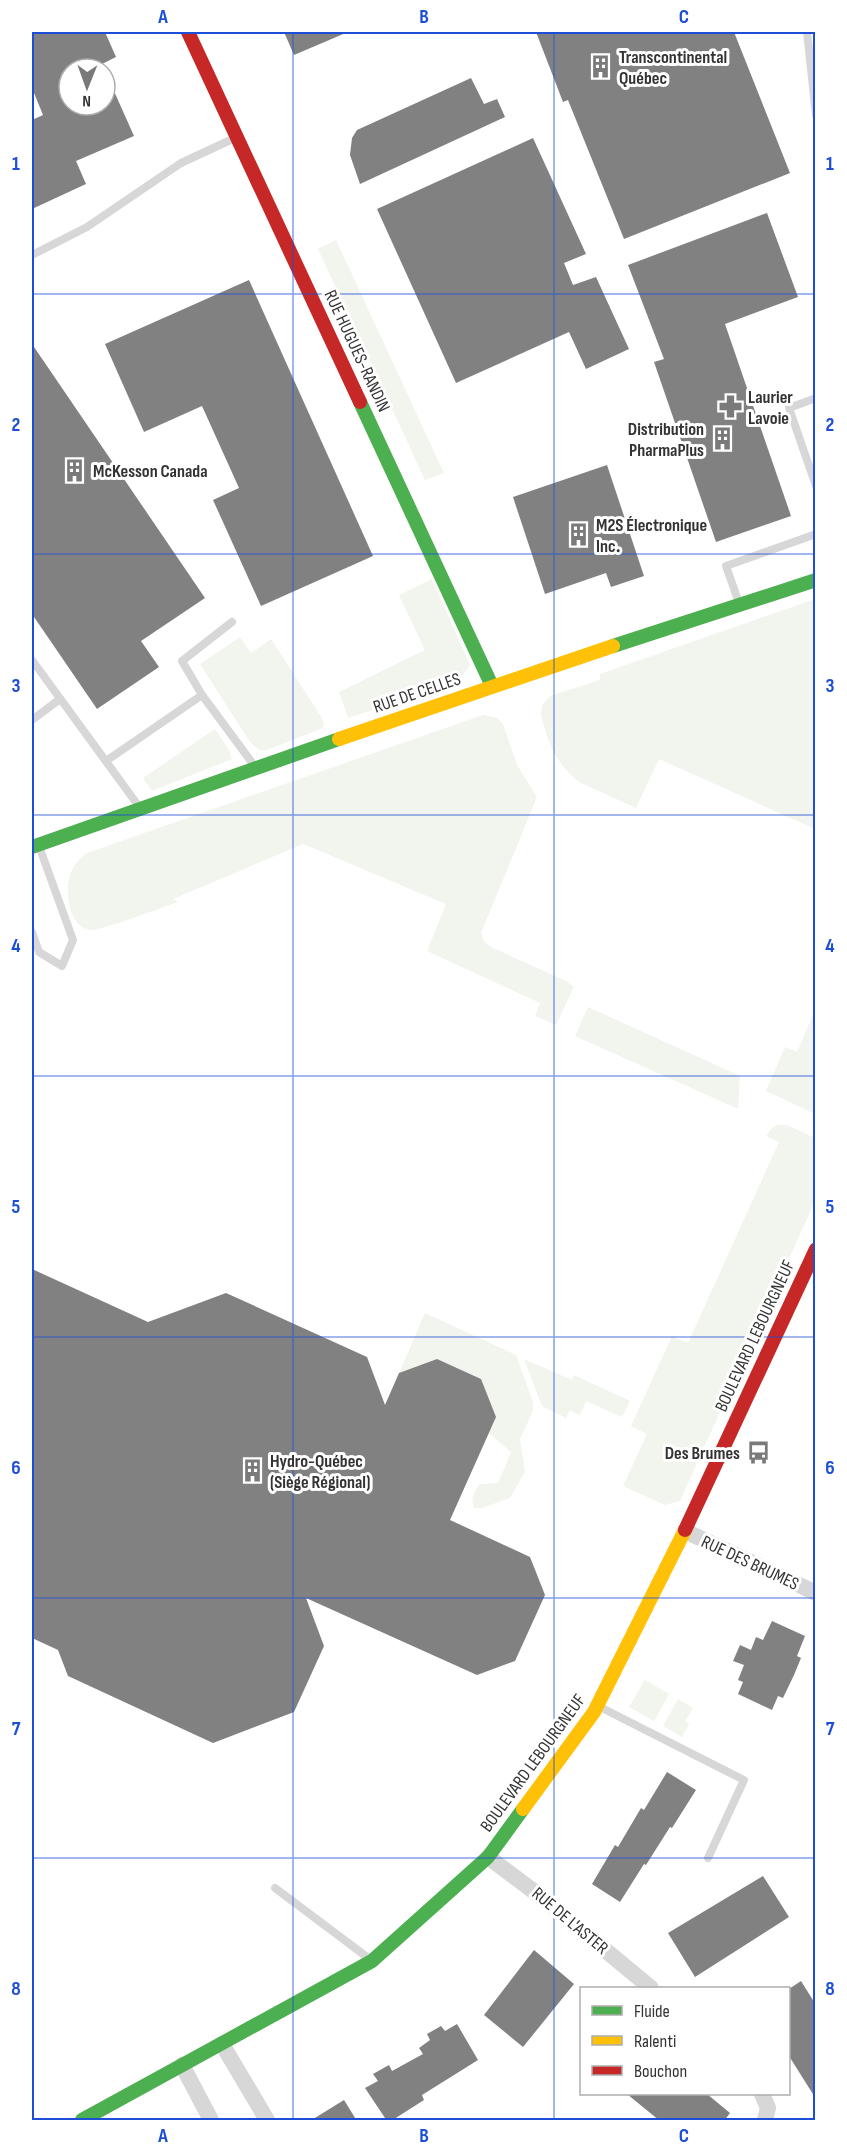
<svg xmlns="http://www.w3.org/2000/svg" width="847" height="2152" font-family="'Sofia Sans Condensed',sans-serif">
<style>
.green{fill:#f1f5ed}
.building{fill:#818181}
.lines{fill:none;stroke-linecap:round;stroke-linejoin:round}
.lane{stroke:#d7d7d7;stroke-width:8}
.street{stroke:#d7d7d7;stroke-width:16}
.fast{stroke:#4caf50;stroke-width:14}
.slow{stroke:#ffc107;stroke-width:14}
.jam{stroke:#c62828;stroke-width:14}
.grid{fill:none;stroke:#1d4ed8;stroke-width:1.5;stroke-opacity:0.55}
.labels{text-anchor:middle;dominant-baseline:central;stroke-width:6;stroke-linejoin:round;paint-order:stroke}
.poi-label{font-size:18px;font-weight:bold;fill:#333;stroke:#fff;text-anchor:start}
.street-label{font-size:18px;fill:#333;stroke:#fff}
.neatline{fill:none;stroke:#1d4ed8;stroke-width:2}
.grid-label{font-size:20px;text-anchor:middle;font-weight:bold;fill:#1d4ed8}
</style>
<rect width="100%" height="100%" fill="#fff"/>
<g class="green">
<polygon points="336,240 444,473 425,480 318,249"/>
<polygon points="432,579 470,665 458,682 348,718 339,692 425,650 399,595"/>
<path d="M815 599V829L659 759 636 808 581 783C558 768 546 740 541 713L542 705 550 696 600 680V674Z"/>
<polygon points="240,637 251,653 271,639 322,718 324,726 320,729 267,750 259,750 250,742 200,664"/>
<path d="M483 715 497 718 503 724 517 765 537 797 481 933 483 940 491 947 566 981 574 987 556 1025 535 1016 540 1003 427 951 446 904 303 844 173 899 178 902C165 906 99 932 90 930 73 927 69 908 68 893 67 876 73 863 87 853Z"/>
<polygon points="215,729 229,750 232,759 152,791 143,778"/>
<polygon points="588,1007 740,1076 738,1108 736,1108 575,1036"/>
<polygon points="815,1010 815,1114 766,1091 785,1047 797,1052"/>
<polygon points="778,1125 787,1125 815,1138 815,1201 680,1501 665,1505 623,1486 647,1434 631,1426 672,1336 688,1343 779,1142 766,1136 772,1128"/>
<path d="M425 1313 516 1355 533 1402V1411L520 1439 525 1472 510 1498 482 1508H474C470 1498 474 1492 480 1484L498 1483 511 1452 489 1433 495 1416 481 1379 437 1359 399 1373Z"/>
<polygon points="524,1359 572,1380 574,1375 630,1401 622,1417 586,1401 580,1415 570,1410 566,1418 542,1406"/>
<polygon points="645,1680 669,1694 654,1721 629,1707"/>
<polygon points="678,1699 693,1708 685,1721 689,1724 682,1737 663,1726"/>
</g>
<g class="building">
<polygon points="32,32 105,32 116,57 102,64 104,69 69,69 69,105 105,105 105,71 134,136 76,161 86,184 32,209 32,120 43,115 32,88"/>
<polygon points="284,32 348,32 294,55"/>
<polygon points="536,32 734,32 790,173 624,239 568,100 563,102"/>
<polygon points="471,78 484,104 497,99 505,117 360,184 350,155 352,138 357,130"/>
<polygon points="533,138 586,254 564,263 573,285 596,277 629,349 586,369 569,332 456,383 377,209"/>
<polygon points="767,213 798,297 725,324 791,516 716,542 654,362 664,359 628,265"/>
<polygon points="249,280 373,556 261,606 213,500 239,488 202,406 144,432 105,344"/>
<polygon points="32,344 205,598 141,641 159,667 97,709 32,614"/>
<polygon points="607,465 644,576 611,587 606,573 545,594 513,497"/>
<polygon points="32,1269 148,1322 226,1293 367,1357 385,1405 399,1373 437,1359 481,1379 496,1417 450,1520 530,1557 545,1595 515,1661 477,1675 306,1598 324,1646 294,1712 213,1743 68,1676 58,1650 32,1638"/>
<polygon points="772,1621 805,1636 797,1656 801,1658 794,1675 783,1698 778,1696 772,1710 738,1694 743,1682 738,1680 744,1665 733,1661 740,1645 751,1650 756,1637 763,1640"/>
<polygon points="667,1772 696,1790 672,1828 670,1827 646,1865 644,1864 620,1902 592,1884 615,1845 618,1847 641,1808 644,1810"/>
<polygon points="763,1876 789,1917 695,1977 668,1933"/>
<polygon points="534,1950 574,1984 523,2047 484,2015"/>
<polygon points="801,1981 816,2005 816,2099 789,2056 789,1989"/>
<polygon points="457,2024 478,2060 422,2095 424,2100 391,2121 387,2121 365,2088 378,2081 373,2074 389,2065 392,2071 423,2054 419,2048 430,2040 427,2034 441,2026 445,2031"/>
<polygon points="627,2094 707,2094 730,2113 724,2121 660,2121"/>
<polygon points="344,2100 357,2121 310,2121"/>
</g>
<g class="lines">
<g class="lane">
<polyline points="807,32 816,115"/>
<polyline points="32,255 87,227 181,163 237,137"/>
<polyline points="816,398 789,408 816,486"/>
<polyline points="739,603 726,566 816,534"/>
<polyline points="32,660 140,808"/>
<polyline points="202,695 256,768"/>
<polyline points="32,720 60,699"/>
<polyline points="106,761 202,695 182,661 232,622"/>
<polyline points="32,932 39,952 62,966 73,940 39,846"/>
<polyline points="598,1706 744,1780 708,1858"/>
<polyline points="275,1888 371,1960"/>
</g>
<g class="street">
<polyline points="685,1531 816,1593"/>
<polyline points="488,1857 540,1896 651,1988"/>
<polyline points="222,2044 267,2120"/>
<polyline points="182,2065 211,2120"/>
<polyline points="762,2094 768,2108 765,2120"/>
</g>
<g class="fast">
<polyline points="360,402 492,686"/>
<polyline points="613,646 816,580"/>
<polyline points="32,847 339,739"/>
<polyline points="82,2120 372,1961 488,1857 523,1809"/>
</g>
<g class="slow">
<polyline points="339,739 613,646"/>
<polyline points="523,1809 594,1712 685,1530"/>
</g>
<g class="jam">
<polyline points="188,32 360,402"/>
<polyline points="685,1530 816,1249"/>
</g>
</g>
<path class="grid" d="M293 32V2120M554 32V2120M32 294H816M32 554H816M32 815H816M32 1076H816M32 1337H816M32 1598H816M32 1858H816"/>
<defs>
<symbol id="building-bare" viewBox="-9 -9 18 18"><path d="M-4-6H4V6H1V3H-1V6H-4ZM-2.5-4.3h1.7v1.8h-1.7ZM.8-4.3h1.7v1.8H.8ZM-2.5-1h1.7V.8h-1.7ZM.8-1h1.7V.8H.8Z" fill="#7a7a7a" stroke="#fff" stroke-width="2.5" paint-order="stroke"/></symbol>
<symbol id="pharmacy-bare" viewBox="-9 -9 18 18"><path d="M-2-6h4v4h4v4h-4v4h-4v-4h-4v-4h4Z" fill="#7a7a7a" stroke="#fff" stroke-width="2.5" paint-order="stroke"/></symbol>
<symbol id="bus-bare" viewBox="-9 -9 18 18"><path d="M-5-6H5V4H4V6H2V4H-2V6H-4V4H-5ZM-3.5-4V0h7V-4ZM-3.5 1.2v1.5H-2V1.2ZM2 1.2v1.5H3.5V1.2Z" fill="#7a7a7a" stroke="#fff" stroke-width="2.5" paint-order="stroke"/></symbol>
</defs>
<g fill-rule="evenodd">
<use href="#building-bare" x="584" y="50" width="33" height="33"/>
<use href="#pharmacy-bare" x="714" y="390" width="33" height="33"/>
<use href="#building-bare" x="706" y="422" width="33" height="33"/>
<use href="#building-bare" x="58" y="454" width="33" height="33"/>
<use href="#building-bare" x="562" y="518" width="33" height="33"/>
<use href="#bus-bare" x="742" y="1436" width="33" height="33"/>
<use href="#building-bare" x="236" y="1454" width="33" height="33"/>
</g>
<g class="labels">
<g class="poi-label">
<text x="619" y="57">Transcontinental<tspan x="619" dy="21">Québec</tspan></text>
<text x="748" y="397">Laurier<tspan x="748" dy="21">Lavoie</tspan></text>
<text x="704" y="429" text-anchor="end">Distribution<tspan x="704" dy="21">PharmaPlus</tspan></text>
<text x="93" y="471">McKesson Canada</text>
<text x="596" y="525">M2S Électronique<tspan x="596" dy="21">Inc.</tspan></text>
<text x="740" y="1453" text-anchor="end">Des Brumes</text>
<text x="270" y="1461">Hydro-Québec<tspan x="270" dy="21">(Siège Régional)</tspan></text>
</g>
<g class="street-label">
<text transform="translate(357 351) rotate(65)">RUE HUGUES-RANDIN</text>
<text transform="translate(417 693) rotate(-19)">RUE DE CELLES</text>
<text transform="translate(755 1336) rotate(-65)">BOULEVARD LEBOURGNEUF</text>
<text transform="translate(750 1563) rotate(25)">RUE DES BRUMES</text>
<text transform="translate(533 1763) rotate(-54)">BOULEVARD LEBOURGNEUF</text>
<text transform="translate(570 1921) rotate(40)">RUE DE L'ASTER</text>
</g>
</g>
<rect width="847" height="2152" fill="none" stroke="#ffffff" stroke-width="66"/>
<rect x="580" y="1987" width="210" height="108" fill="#ffffff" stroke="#adadad" stroke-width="1.5"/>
<rect x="592" y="2006" width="30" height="9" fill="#4caf50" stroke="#adadad" stroke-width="1.5"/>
<text x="634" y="2017" font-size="18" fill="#333333">Fluide</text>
<rect x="592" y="2036" width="30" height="9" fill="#ffc107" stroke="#adadad" stroke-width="1.5"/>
<text x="634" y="2047" font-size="18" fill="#333333">Ralenti</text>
<rect x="592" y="2066" width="30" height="9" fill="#c62828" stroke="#adadad" stroke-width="1.5"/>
<text x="634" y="2077" font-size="18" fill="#333333">Bouchon</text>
<g transform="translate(87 87) rotate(181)"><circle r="28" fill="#ffffff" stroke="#adadad" stroke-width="1.5"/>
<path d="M0-4.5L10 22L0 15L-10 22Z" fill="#7a7a7a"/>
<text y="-9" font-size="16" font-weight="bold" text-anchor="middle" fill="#333333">N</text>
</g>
<rect x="33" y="33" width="781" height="2086" class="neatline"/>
<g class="grid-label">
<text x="163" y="23">A</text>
<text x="424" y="23">B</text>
<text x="684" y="23">C</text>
<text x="16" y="170">1</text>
<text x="830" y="170">1</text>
<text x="16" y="431">2</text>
<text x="830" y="431">2</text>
<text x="16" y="692">3</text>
<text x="830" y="692">3</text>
<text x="16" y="952">4</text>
<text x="830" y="952">4</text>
<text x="16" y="1213">5</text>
<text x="830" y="1213">5</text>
<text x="16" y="1474">6</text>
<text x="830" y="1474">6</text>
<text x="16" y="1735">7</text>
<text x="830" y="1735">7</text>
<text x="16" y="1995">8</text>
<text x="830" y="1995">8</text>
<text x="163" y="2142">A</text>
<text x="424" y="2142">B</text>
<text x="684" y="2142">C</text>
</g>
</svg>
